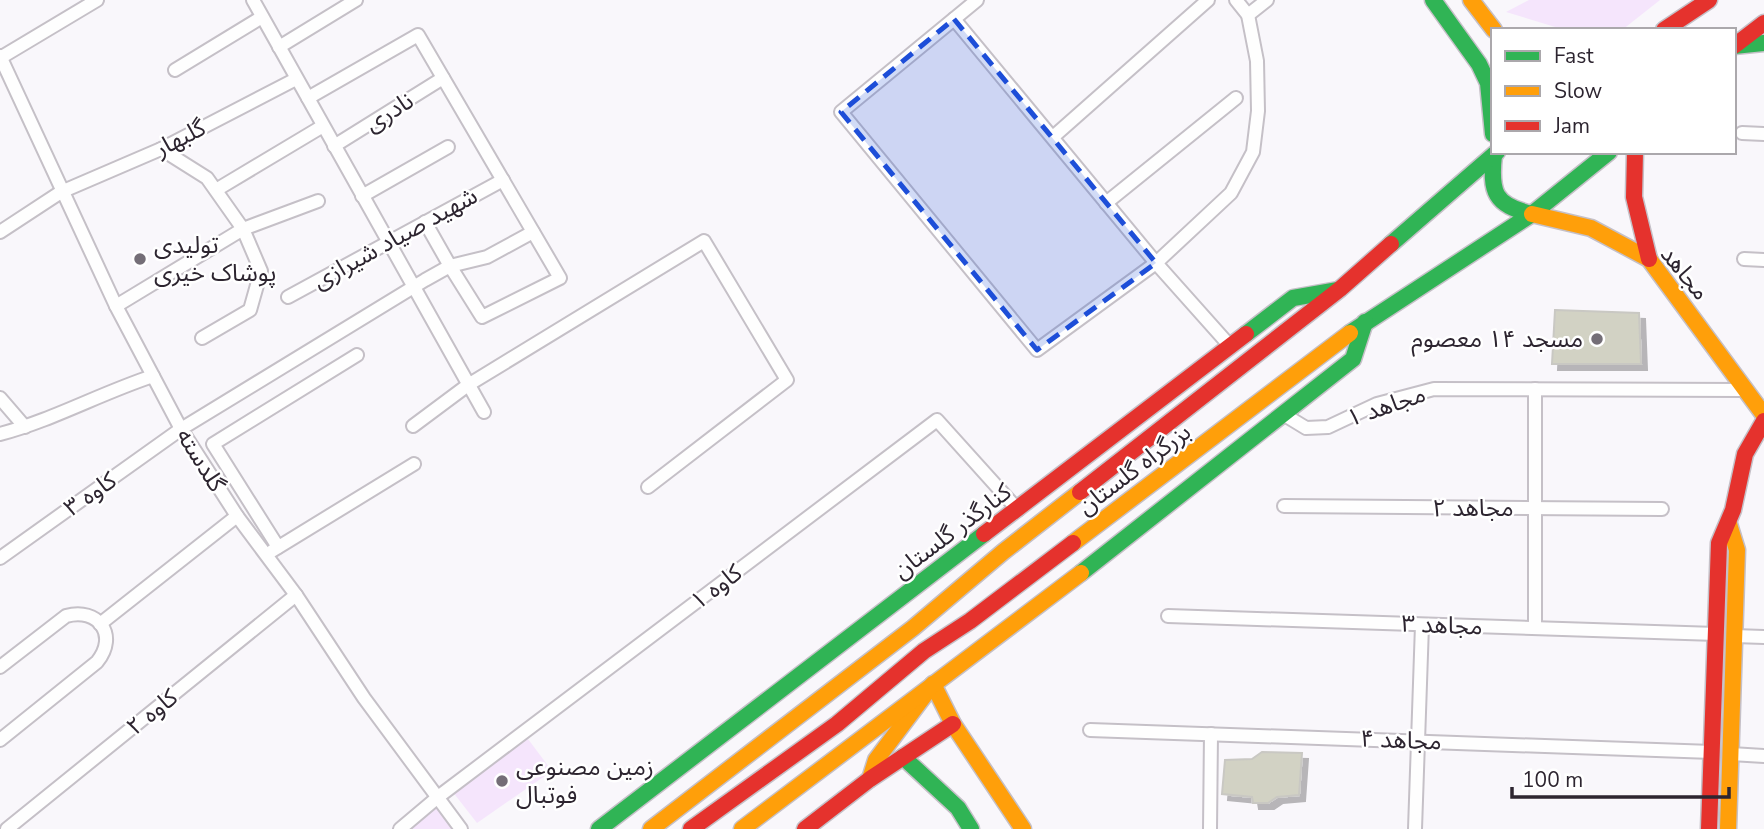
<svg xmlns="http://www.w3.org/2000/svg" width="1764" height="829" font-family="'Nunito Sans','Noto Sans Arabic',sans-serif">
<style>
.green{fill:#f5e5fc}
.building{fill:#d2d2c4;stroke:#c9c8c3;stroke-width:2;filter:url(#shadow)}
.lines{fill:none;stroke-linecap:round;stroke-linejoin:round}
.street-casing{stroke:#c5c0c7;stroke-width:16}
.fast-casing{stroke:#c5c0c7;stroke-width:19}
.slow-casing{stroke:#c5c0c7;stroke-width:19}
.jam-casing{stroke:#c5c0c7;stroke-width:19}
.street{stroke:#fefefe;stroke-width:12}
.fast{stroke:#30b455;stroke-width:16}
.slow{stroke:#ff9f0a;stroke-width:16}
.jam{stroke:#e5322d;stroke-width:16}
.marked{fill:#1d4ed8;fill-opacity:0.2;stroke:#1d4ed8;stroke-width:5;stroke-dasharray:14 9;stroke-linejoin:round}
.poi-dot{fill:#746e77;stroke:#fff;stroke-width:2.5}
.labels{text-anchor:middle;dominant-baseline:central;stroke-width:5;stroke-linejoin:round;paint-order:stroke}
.street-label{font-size:24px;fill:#2d2530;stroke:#fff}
.poi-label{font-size:24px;fill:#2d2530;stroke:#fff;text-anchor:start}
</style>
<defs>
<filter id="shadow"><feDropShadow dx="6" dy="6" stdDeviation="0" flood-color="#0004"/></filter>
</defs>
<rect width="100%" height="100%" fill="#f9f7fb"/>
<g class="green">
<polygon points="1529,0 1660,0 1622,30 1565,30 1506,12"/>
<polygon points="528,739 552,771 477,823 452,791"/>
<polygon points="438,797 459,829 397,829"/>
</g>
<g class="building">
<polygon points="1555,310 1639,313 1641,364 1552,364"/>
<polygon points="1262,752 1302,753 1299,795 1277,797 1268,803 1253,803 1252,797 1222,794 1225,760 1252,759"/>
</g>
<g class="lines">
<defs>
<g id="street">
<polyline points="253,0 484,412"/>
<polyline points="977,0 841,112 1037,350 1156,263 1231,193 1253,152 1258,111 1257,61 1248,15 1236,0"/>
<polyline points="1248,15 1267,0"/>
<polyline points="954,19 1156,263 1230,346"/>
<polyline points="279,47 356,0"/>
<polyline points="0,56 116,306 181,429 237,516 296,595 364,698 461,829"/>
<polyline points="0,58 97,0"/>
<polyline points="175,70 262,17"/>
<polyline points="308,98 418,35 560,278 482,317 450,266 425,222"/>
<polyline points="1742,133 1764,134"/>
<polyline points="1053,137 1208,0"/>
<polyline points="334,146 443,78"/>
<polyline points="161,149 207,178 243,229 261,271 250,310 202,338"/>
<polyline points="216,190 323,126"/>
<polyline points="362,196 448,147"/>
<polyline points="1106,203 1236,98"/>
<polyline points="0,232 61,192 161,149 296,79"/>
<polyline points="1744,259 1764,260"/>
<polyline points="288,297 503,180"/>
<polyline points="116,306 243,229 318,201"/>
<polyline points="0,398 25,427"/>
<polyline points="1283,414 1306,428 1328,427 1377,404 1434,389 1745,390"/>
<polyline points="413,426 468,385 704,241 787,380 648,487"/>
<path d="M0 434C53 420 101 393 153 376"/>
<polyline points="1284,506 1662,509"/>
<polyline points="278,547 213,444 357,355"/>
<polyline points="272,551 414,464"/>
<polyline points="0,558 181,429 425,280 450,266 487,257 533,232"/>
<polyline points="1168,616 1716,634"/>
<polyline points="100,624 237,516"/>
<polyline points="1535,628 1535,389"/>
<polyline points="1734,636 1764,637"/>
<path d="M0 667 66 616C98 607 119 635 97 662L0 740"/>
<polyline points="1090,730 1712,752"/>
<polyline points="1731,754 1764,756"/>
<polyline points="7,829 296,595"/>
<polyline points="400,829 438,797 937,420 1018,510"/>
<polyline points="1210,829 1211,734"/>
<polyline points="1415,829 1422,625"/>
</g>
<g id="fast">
<polyline points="1433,0 1479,64 1488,83 1493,134"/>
<polyline points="1734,46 1764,43"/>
<path d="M1494 155C1490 192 1494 205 1532 214"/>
<polyline points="1391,244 1497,152"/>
<polyline points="1350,333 1532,214 1609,152"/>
<polyline points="1246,334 1293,298 1338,290"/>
<polyline points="1081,573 1353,359 1365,322"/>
<polyline points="903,757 958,808 971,829"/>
<polyline points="599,829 984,534"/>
</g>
<g id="slow">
<polyline points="1471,0 1494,30"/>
<polyline points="1532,214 1591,228 1649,259 1764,415"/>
<polyline points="1073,543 1350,333"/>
<polyline points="870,779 876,760 933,684 953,724 1023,829"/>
<polyline points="651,829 913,628 1003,552 1080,492"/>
<polyline points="742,829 1081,573"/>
<polyline points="1728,829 1737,550 1729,524"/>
</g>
<g id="jam">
<polyline points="1664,30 1709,0"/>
<polyline points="1734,46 1764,23"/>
<polyline points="1635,152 1634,197 1649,259"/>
<polyline points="1080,492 1340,289 1391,244"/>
<polyline points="984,534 1246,334"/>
<polyline points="691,829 837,724 924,651 970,621 1073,543"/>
<polyline points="805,829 870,779 953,724"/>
<polyline points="1709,829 1719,543 1733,510 1745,454 1764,421"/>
</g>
</defs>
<use href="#street" class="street-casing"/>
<use href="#fast" class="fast-casing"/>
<use href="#slow" class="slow-casing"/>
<use href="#jam" class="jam-casing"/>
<use href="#street" class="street"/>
<use href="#fast" class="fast"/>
<use href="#slow" class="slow"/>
<use href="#jam" class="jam"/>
</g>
<path class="marked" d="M954 19 1156 263 1037 350 841 112Z"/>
<g class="poi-dot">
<circle cx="140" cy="259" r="7"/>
<circle cx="1597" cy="339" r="7"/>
<circle cx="502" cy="781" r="7"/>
</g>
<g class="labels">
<g class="street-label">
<text transform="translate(389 112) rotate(-32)">نادری</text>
<text transform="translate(180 138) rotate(-27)">گلبهار</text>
<text transform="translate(395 238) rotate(-29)">شهید صیاد شیرازی</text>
<text transform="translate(1685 273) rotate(51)">مجاهد</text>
<text transform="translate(1386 406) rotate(-19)">۱ مجاهد</text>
<text transform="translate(201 460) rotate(58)">گلدسته</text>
<text transform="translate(1134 469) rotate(-37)">بزرگراه گلستان</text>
<text transform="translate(90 494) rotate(-35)">کاوه ۳</text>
<text x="1473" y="508">مجاهد ۲</text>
<text transform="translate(952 531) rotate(-37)">کنارگذر گلستان</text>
<text transform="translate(716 587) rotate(-37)">کاوه ۱</text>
<text transform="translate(1442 625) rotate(2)">مجاهد ۳</text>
<text transform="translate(152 712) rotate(-39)">کاوه ۲</text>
<text transform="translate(1401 740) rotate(2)">مجاهد ۴</text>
</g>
<g class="poi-label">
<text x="154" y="245">تولیدی<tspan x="154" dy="28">پوشاک خیری</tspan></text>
<text x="1583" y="339" text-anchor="end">مسجد ۱۴ معصوم</text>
<text x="516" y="767">زمین مصنوعی<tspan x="516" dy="28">فوتبال</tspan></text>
</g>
</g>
<rect x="1491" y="28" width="245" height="126" fill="#ffffff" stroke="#aba8ac" stroke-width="2"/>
<rect x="1505" y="51" width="35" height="10" fill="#30b455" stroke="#aba8ac" stroke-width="2"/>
<text x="1554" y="63" font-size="21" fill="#2d2530">Fast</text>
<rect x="1505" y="86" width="35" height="10" fill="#ff9f0a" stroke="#aba8ac" stroke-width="2"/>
<text x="1554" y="98" font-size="21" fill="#2d2530">Slow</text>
<rect x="1505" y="121" width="35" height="10" fill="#e5322d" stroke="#aba8ac" stroke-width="2"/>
<text x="1554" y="133" font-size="21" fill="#2d2530">Jam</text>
<path d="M1512 787v10h217v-10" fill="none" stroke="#2d2530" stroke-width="3.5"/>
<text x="1522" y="787" font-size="21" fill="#2d2530" stroke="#ffffff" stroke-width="5" paint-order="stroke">100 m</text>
</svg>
